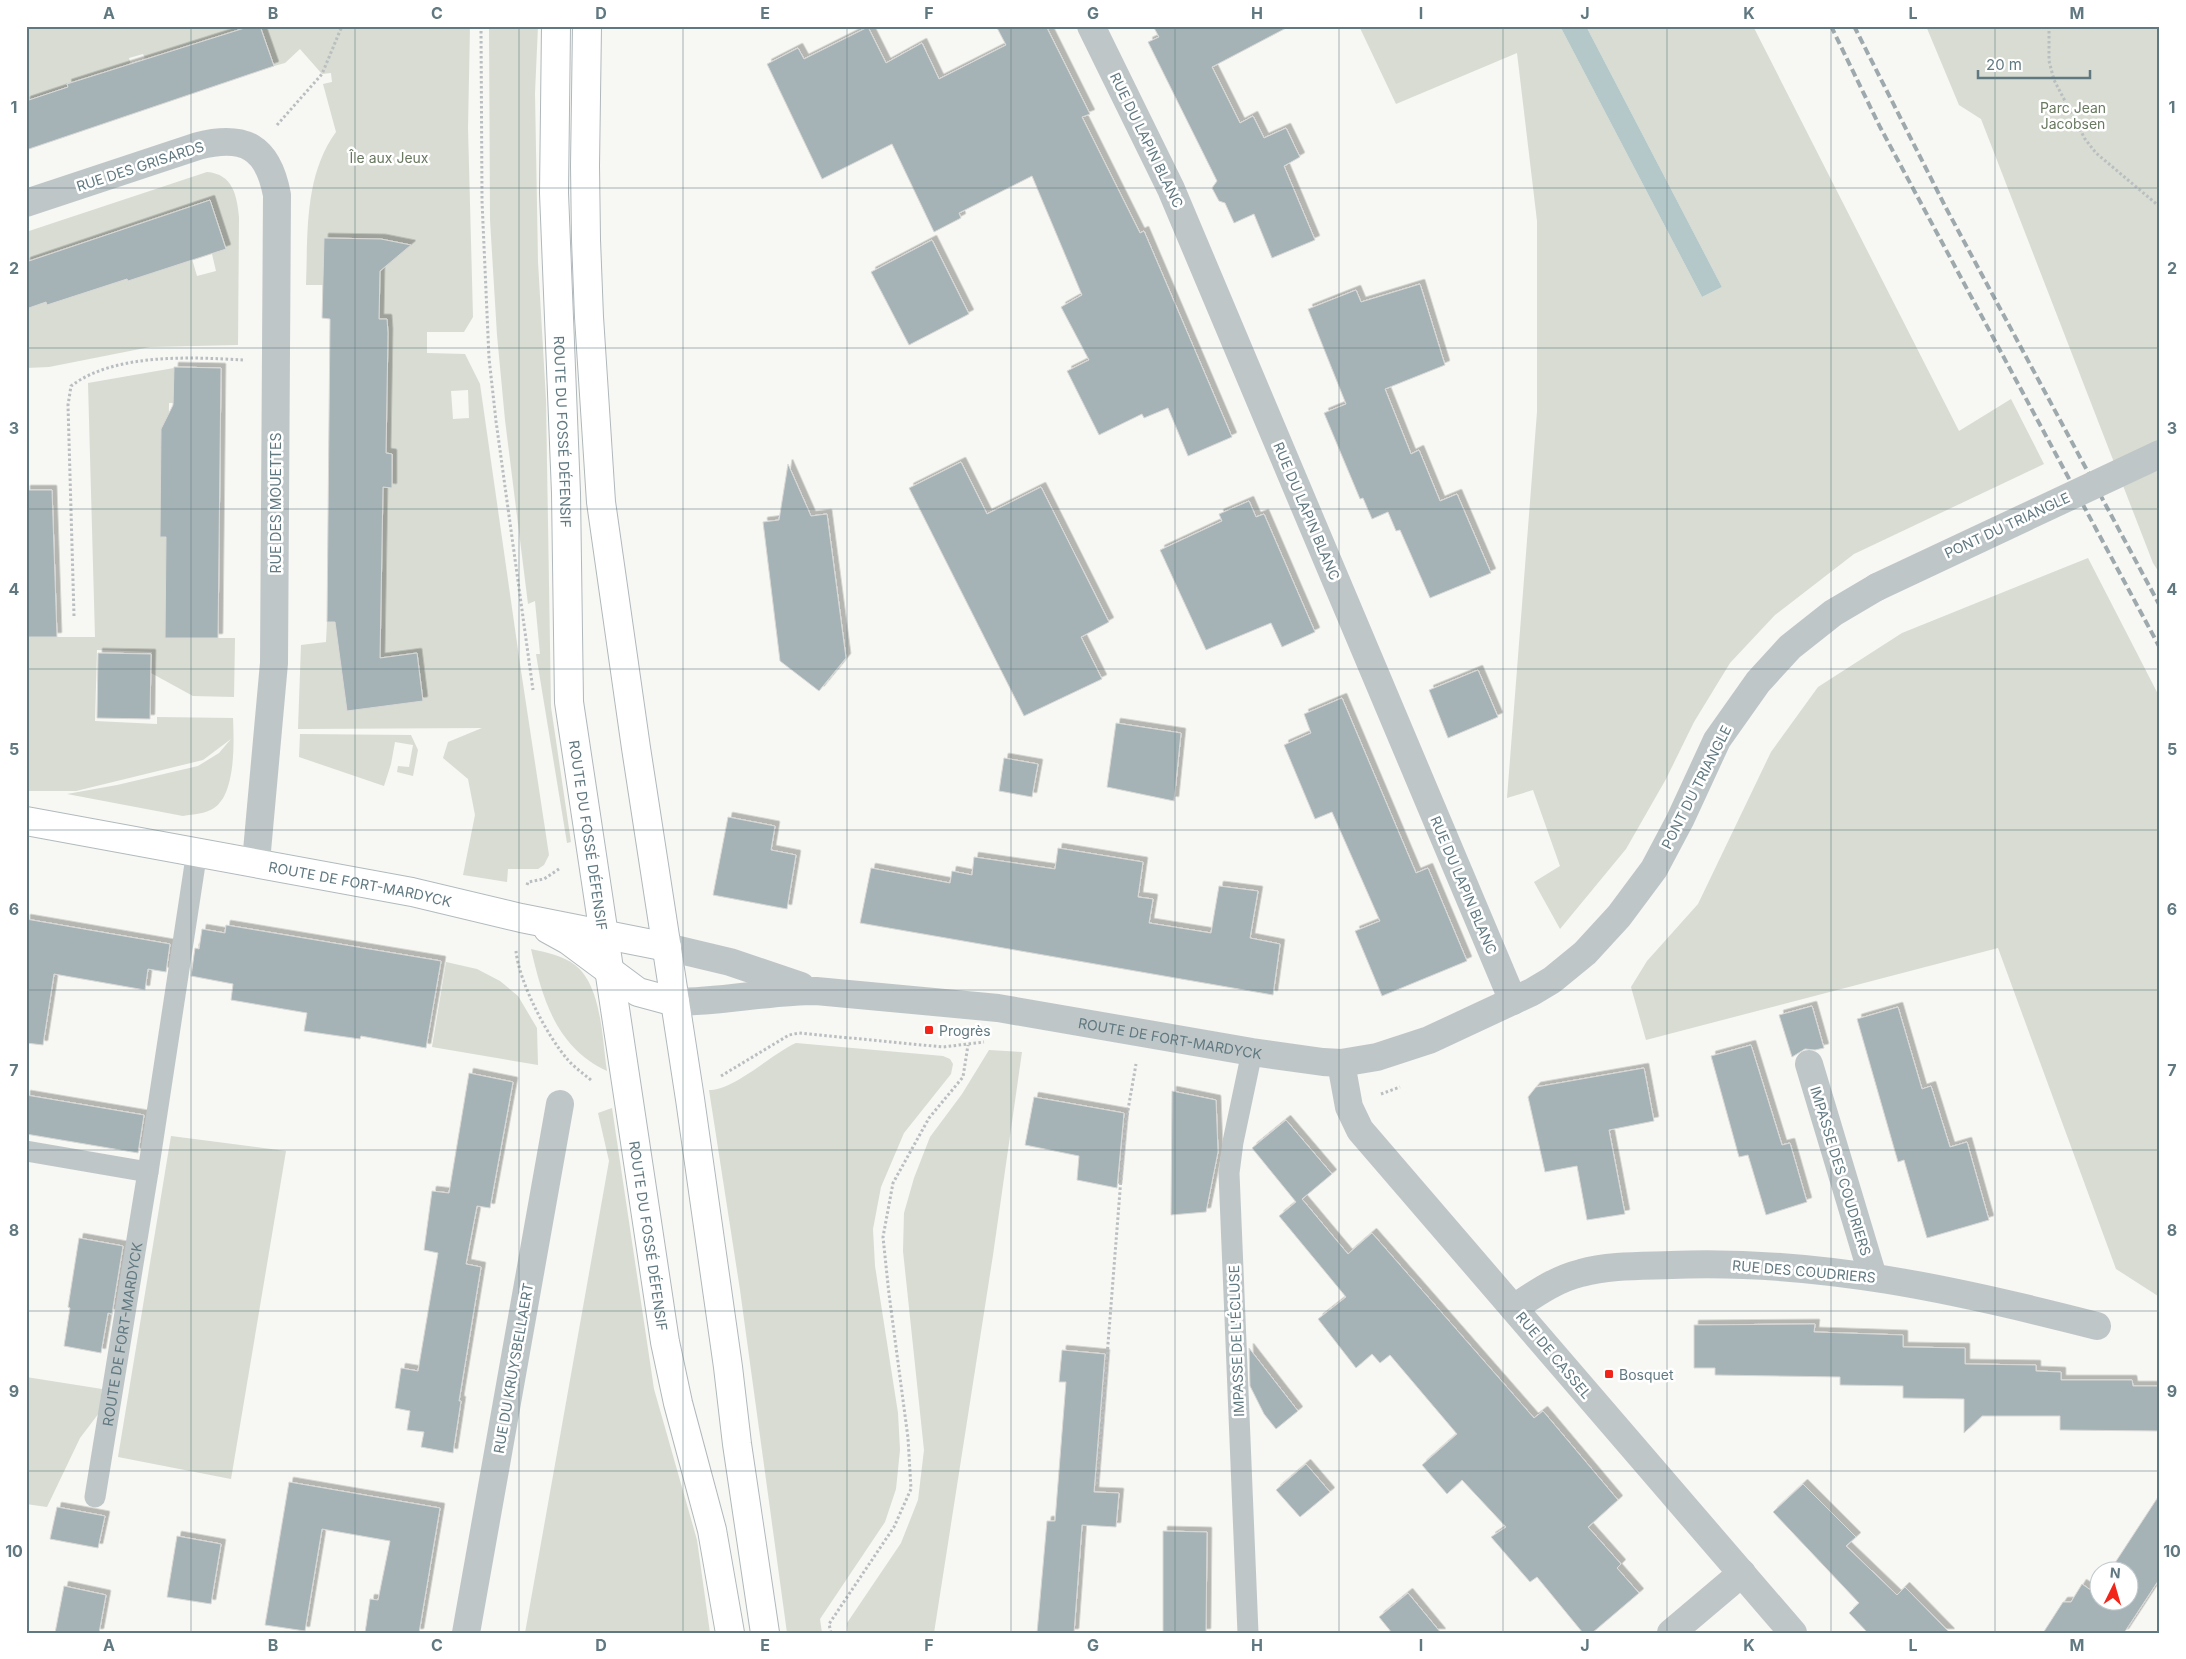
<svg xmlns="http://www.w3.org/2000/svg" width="2186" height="1659" font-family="Inter,sans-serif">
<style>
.green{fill:#d8dcd2;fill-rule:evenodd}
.water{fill:#b5c8c9}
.building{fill:#a6b3b6;stroke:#d9d8d6;filter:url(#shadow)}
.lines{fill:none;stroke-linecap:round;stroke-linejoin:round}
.secondary-casing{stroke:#b1babd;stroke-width:30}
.primary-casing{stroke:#b0b8bb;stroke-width:30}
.path{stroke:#b9bec0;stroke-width:3;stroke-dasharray:2.5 2.5;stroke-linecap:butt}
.service{stroke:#bfc6c8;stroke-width:21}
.minor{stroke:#bfc6c8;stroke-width:28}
.tertiary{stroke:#bfc6c8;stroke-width:28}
.secondary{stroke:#fff;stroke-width:28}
.primary{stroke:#fff;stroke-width:28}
.rail{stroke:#9ea9ad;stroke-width:4;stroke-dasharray:8 4;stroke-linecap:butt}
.tertiary-bridge{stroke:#bfc6c8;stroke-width:28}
.grid{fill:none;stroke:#607981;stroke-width:1;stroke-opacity:0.55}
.poi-dot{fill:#f1251a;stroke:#fff;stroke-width:2}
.labels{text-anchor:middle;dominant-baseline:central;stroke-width:5;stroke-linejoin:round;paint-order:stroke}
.park-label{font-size:14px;fill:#68795f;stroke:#fff}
.street-label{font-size:14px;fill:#607981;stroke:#fff}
.poi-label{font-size:14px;fill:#607981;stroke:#fff;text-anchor:start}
.neatline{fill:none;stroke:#607981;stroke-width:2}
.grid-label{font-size:16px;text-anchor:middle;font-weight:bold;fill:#607981}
</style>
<defs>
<filter id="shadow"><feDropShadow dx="4.5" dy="-4.5" stdDeviation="0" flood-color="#0004"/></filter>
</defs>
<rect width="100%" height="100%" fill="#f7f7f3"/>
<g class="green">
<polygon points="26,26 237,26 238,30 146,61 143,54 129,58 131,65 100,76 98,74 67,84 68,87 26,101"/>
<path d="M260 26H470L468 128 473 317 464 332H427V353L465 354 480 384 520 664 549 855 544 865 538 869H508L507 882 463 875 475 815 468 779 443 758 448 742 482 728 298 729 301 645 326 642 327 622 375 623 377 487H392L393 454 386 453 387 320 376 319V286L380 285V267L386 266 394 256 381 239 324 238 323 285H306C308 233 304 176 336 132L323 84 332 82 331 73 322 74 300 49 285 63 274 66ZM468 390 469 418 453 419 451 391Z"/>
<polygon points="489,26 538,26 535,93 538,262 546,400 551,707 571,842 567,843 536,654 540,654 535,601 528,604 505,420 497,335 490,220"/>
<polygon points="1359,26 1560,26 1702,297 1722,287 1586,26 1753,26 1959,431 2011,399 2044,464 1854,554 1775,615 1730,663 1694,722 1666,779 1626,849 1560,929 1534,882 1560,866 1533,790 1507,798 1537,412 1537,221 1517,53 1396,104"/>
<polygon points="1926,26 2160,26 2160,574 2153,563 1981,119 1959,105"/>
<path d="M207 172C233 174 237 196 239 217L238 345 150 347 49 367 26 368V309L46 302 47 305 127 278 192 259 197 276 216 271 212 254 226 248 210 200 26 262V232Z"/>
<path d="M174 368 173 403H169L167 537 171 638H235L234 697 193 696 151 673 152 652 97 650 95 721 157 724V717L233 718C234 741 236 794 214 808 205 814 194 814 183 816L67 794 117 785 198 766 219 753 231 739 203 760 76 791H26V733L29 719 26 718V637H95L88 383Z"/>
<polygon points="2088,558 2160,698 2160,1302 2158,1296 2116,1269 1998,948 1646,1040 1631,987 1647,961 1698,904 1771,752 1818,687 1902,633"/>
<polygon points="300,734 411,735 418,750 413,776 397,772 398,766 409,767 413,745 395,742 391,764 384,786 299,757"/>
<path d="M531 949C545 952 564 956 575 965 602 986 602 1039 607 1071 556 1047 543 1000 531 949Z"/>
<polygon points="446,962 477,969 500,981 518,996 537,1028 538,1065 432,1047"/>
<path d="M796 1043 943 1056 950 1059 953 1064 951 1074 904 1133 881 1187 873 1229 875 1266 898 1413 900 1450 896 1489 885 1522 820 1619 822 1633H787L740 1290 709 1090C735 1090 771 1054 796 1043Z"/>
<polygon points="989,1050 1022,1052 993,1255 934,1633 848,1633 847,1623 901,1543 918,1500 924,1450 903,1251 904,1213 914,1178 930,1137 962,1094"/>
<polygon points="612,1108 654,1389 697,1540 710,1633 525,1633 609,1161 598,1113"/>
<polygon points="171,1136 286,1151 231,1479 118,1457"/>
<polygon points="26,1377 102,1389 99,1413 80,1438 47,1507 26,1504"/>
</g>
<polygon class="water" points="1560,26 1586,26 1722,287 1702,297"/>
<g class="building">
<polygon points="251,26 260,26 274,66 26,150 26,101 68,87 67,84"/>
<polygon points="996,26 1046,26 1090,114 1082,117 1140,233 1144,231 1232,437 1188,456 1168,408 1144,418 1142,414 1099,435 1067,371 1089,360 1061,307 1082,295 1032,176 959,213 961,218 934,232 892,144 822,179 767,64 798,48 804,59 868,27 886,63 922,43 939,79 1006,45"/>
<polygon points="1153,26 1290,26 1212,67 1240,123 1253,116 1264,138 1286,128 1300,157 1284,166 1315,240 1272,258 1254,214 1234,223 1225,203 1219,201 1212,188 1217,181 1148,42 1159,37"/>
<polygon points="210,200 226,249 128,281 127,279 47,305 46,302 26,309 26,262"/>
<polygon points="324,238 381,239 411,245 380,271 379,319 387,319 388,333 386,453 392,454 392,488 383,487 380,658 417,653 423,701 347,711 335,622 327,622 330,319 322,318"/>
<polygon points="932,240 969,314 909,345 871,272"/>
<polygon points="1420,284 1445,365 1385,389 1411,454 1419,450 1440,501 1457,494 1491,573 1430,598 1400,530 1396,531 1388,512 1372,519 1363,498 1360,499 1324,413 1346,404 1308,309 1356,290 1361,302"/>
<polygon points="174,367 221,368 218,638 165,638 166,537 160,537 161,429 173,405"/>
<polygon points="961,462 987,514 1041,487 1109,622 1081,637 1102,679 1024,716 909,488"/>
<polygon points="788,464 811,516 827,514 846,658 819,691 780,661 763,522 779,520"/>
<polygon points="26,490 52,490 57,637 26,637"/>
<polygon points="1249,501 1256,517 1264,514 1315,632 1282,647 1271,623 1206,650 1160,550 1222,521 1219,514"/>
<polygon points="98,653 151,654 150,719 97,718"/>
<polygon points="1478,670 1498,717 1448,738 1429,690"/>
<polygon points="1342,698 1416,873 1428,868 1467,961 1382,996 1355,931 1380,921 1332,812 1315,819 1284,745 1311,733 1304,714"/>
<polygon points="1116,723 1181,733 1174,801 1107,787"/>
<polygon points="1004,758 1038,764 1032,797 999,791"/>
<polygon points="728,817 775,826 771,850 796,855 787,909 713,895"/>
<polygon points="1058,848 1143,862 1138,897 1153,899 1149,923 1211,933 1219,886 1258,891 1250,938 1280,944 1273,995 860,923 871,868 950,883 952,871 972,875 974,857 1055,869"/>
<polygon points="26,919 170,944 166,972 148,969 145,990 54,974 43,1045 26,1043"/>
<polygon points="226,925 441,961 426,1048 361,1036 360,1039 304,1031 307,1013 231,1000 233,984 191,976 195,948 199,949 202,929 225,933"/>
<polygon points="1812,1006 1824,1048 1815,1050 1805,1049 1792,1057 1779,1015"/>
<polygon points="1898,1007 1922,1089 1931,1086 1950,1147 1967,1142 1989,1220 1927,1238 1904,1160 1898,1162 1857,1019"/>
<polygon points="1751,1045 1782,1145 1790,1143 1807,1202 1766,1215 1748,1155 1739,1157 1711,1056"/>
<polygon points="1644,1068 1654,1121 1609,1130 1625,1214 1587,1220 1577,1166 1545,1172 1528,1097 1536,1087"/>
<polygon points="469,1073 513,1082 490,1208 477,1206 466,1264 481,1267 459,1401 461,1401 453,1453 421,1447 424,1432 407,1430 410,1411 395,1408 401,1368 418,1371 438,1253 424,1250 432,1191 449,1193"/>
<polygon points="1172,1091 1216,1100 1218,1152 1206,1212 1171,1215"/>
<polygon points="26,1095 144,1115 138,1153 26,1134"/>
<polygon points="1034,1097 1124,1113 1117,1188 1077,1180 1079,1156 1025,1145"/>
<polygon points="1286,1120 1332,1174 1302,1199 1348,1254 1372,1233 1534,1418 1543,1411 1618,1500 1588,1527 1621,1564 1617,1568 1639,1593 1592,1633 1583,1633 1537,1577 1530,1582 1491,1537 1506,1527 1462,1480 1447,1494 1422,1465 1457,1434 1390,1355 1380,1363 1372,1354 1356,1368 1318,1319 1346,1297 1279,1216 1296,1202 1252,1148"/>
<polygon points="79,1238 123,1246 112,1314 108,1313 101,1353 64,1346 70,1308 68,1307"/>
<polygon points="1815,1324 1814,1332 1903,1335 1903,1347 1965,1348 1965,1364 2036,1365 2036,1371 2061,1372 2061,1380 2132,1380 2133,1386 2160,1386 2160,1431 2060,1430 2060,1416 1982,1416 1964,1433 1964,1399 1903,1398 1903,1386 1840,1385 1840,1377 1715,1375 1715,1368 1694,1368 1694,1325"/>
<polygon points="1249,1348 1298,1411 1276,1429 1264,1414 1250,1386"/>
<polygon points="1062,1350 1105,1354 1094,1492 1119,1493 1116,1527 1082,1525 1074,1633 1037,1633 1047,1521 1055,1521 1066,1382 1059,1382"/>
<polygon points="1306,1464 1330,1492 1300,1517 1276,1490"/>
<polygon points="289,1482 440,1508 419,1633 365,1633 370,1599 378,1600 390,1541 322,1529 305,1631 265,1625"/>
<polygon points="1803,1484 1856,1537 1846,1546 1897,1595 1905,1587 1950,1633 1868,1633 1849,1613 1859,1603 1773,1512"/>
<polygon points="2160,1494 2160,1578 2124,1633 2043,1633 2063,1602 2071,1602 2082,1584 2095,1593 2098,1587 2098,1602 2128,1602 2128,1572 2109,1572"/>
<polygon points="57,1507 105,1516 98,1548 50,1539"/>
<polygon points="1163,1531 1207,1532 1206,1633 1163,1633"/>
<polygon points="177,1536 221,1544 211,1604 167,1597"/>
<polygon points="64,1586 106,1595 99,1633 55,1633"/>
<polygon points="1408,1593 1441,1633 1392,1633 1379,1617"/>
</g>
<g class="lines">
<defs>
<g id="secondary">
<path id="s3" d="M26 821 412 892 521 918 667 947"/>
<polyline points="548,929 568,940 638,992 675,1002"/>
</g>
<g id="primary">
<path id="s4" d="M556 26 554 193 566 493 569 702 665 1342 678 1403 712 1530 730 1633"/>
<polyline points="587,26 585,166 586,240 589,317 601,502 636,748 690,1099 728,1367 737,1444 765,1633"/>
</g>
</defs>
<use href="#secondary" class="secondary-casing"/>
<use href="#primary" class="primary-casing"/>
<g class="path">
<polyline points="481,26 482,201 489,358 496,421 533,690"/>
<polyline points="2049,26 2049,61 2054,80 2085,139 2096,153 2160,207"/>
<polyline points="277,125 322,74 342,26"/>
<path d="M74 616 68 405 71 386C115 353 190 357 243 360"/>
<polyline points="527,885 528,882 544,879 559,869"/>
<path d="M516 951C519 982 547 1036 568 1060 575 1068 584 1074 592 1081"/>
<polyline points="721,1076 789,1035 799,1033 943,1047 984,1042"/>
<polyline points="1381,1094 1400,1087"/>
<polyline points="1097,1484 1125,1127 1136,1064"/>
<polyline points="831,1633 829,1624 894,1527 911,1489 908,1438 889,1294 883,1237 893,1183 929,1118 963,1077 968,1045"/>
</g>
<g class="service">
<polyline points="26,1151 148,1172"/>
<path id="s1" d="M95 1497 148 1172 197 851"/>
<polyline points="1248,1633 1229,1173 1233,1142 1252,1052"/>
</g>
<g class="minor">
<polyline points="1091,26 1171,189 1513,1001"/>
<path d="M26 203 198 146C245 134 268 147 277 195L274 663 256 862"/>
<polyline points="1341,1063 1349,1107 1360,1130 1793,1633"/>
<polyline points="1809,1064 1873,1277"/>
<path d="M1514 1308C1535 1294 1556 1279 1581 1273 1609 1265 1642 1266 1671 1265 1817 1259 1958 1290 2097 1326"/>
<polyline points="466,1633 560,1104"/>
<polyline points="1671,1633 1742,1573"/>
</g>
<g class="tertiary">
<polyline points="667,947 730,962 801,986"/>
<path id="s2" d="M675 1002C723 1002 769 991 816 991L998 1008 1252 1052 1323 1062 1341 1063 1377 1057 1429 1040 1532 992 1552 980 1585 953 1619 916 1654 869 1680 820 1717 740 1758 682 1790 647 1833 613 1877 587"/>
</g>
<use href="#secondary" class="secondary"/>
<use href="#primary" class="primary"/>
<g class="rail">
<polyline points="1831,26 1880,127 2160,648"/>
<polyline points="1854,26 1946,208 2160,606"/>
</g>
<polyline class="tertiary-bridge" points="1877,587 2160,454"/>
</g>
<path class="grid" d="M191 26V1633M355 26V1633M519 26V1633M683 26V1633M847 26V1633M1011 26V1633M1175 26V1633M1339 26V1633M1503 26V1633M1667 26V1633M1831 26V1633M1995 26V1633M26 188H2160M26 348H2160M26 509H2160M26 669H2160M26 830H2160M26 990H2160M26 1150H2160M26 1311H2160M26 1471H2160"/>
<g class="poi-dot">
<rect x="924" y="1025" width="10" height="10" rx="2.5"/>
<rect x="1604" y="1369" width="10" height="10" rx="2.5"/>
</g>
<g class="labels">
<g class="park-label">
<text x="2073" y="107">Parc Jean<tspan x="2073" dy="16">Jacobsen</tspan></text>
<text x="389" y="157">Île aux Jeux</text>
</g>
<g class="street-label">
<text transform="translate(1147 140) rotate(64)">RUE DU LAPIN BLANC</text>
<text transform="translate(140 166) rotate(-18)">RUE DES GRISARDS</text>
<text stroke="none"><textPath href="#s4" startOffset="406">ROUTE DU FOSSÉ DÉFENSIF</textPath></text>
<text transform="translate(275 503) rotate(-90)">RUE DES MOUETTES</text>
<text transform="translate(1307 511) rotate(67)">RUE DU LAPIN BLANC</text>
<text transform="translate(2007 525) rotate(-25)">PONT DU TRIANGLE</text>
<text transform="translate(1696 787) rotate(-63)">PONT DU TRIANGLE</text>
<text stroke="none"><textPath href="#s4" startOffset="811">ROUTE DU FOSSÉ DÉFENSIF</textPath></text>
<text stroke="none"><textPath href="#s3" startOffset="340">ROUTE DE FORT-MARDYCK</textPath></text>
<text transform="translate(1464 885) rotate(67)">RUE DU LAPIN BLANC</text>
<text stroke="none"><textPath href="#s2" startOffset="499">ROUTE DE FORT-MARDYCK</textPath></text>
<text transform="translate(1841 1171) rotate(73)">IMPASSE DES COUDRIERS</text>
<text stroke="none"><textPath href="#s4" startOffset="1216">ROUTE DU FOSSÉ DÉFENSIF</textPath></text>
<text transform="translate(1804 1271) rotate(5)">RUE DES COUDRIERS</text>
<text stroke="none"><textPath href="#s1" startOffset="165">ROUTE DE FORT-MARDYCK</textPath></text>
<text transform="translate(1236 1341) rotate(-92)">IMPASSE DE L'ÉCLUSE</text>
<text transform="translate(1554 1355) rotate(50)">RUE DE CASSEL</text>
<text transform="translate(513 1368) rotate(-80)">RUE DU KRUYSBELLAERT</text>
</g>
<g class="poi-label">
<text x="939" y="1030">Progrès</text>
<text x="1619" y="1374">Bosquet</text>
</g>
</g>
<rect width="2186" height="1659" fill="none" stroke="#ffffff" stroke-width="55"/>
<g transform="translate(2114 1586) rotate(5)"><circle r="24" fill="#ffffff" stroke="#bfc9cd"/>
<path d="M0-4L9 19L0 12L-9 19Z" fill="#f1251a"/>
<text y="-8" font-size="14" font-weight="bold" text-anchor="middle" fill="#607981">N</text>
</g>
<path d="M1978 70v8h112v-8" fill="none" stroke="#607981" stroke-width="2.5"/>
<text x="1986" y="70" font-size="15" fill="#607981" stroke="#ffffff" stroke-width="4" paint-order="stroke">20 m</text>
<rect x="28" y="28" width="2130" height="1604" class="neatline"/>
<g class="grid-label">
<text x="109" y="19">A</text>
<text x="273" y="19">B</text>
<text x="437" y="19">C</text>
<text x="601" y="19">D</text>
<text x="765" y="19">E</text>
<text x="929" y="19">F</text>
<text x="1093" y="19">G</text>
<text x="1257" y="19">H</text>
<text x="1421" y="19">I</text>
<text x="1585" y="19">J</text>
<text x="1749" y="19">K</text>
<text x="1913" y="19">L</text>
<text x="2077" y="19">M</text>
<text x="14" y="113">1</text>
<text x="2172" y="113">1</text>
<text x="14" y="274">2</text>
<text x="2172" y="274">2</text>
<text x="14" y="434">3</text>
<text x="2172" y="434">3</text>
<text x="14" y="595">4</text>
<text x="2172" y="595">4</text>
<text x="14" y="755">5</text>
<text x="2172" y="755">5</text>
<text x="14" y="915">6</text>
<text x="2172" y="915">6</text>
<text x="14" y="1076">7</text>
<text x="2172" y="1076">7</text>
<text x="14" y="1236">8</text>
<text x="2172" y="1236">8</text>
<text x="14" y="1397">9</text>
<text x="2172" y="1397">9</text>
<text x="14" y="1557">10</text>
<text x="2172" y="1557">10</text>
<text x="109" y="1651">A</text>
<text x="273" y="1651">B</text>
<text x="437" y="1651">C</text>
<text x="601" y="1651">D</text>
<text x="765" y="1651">E</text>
<text x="929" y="1651">F</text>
<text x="1093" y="1651">G</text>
<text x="1257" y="1651">H</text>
<text x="1421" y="1651">I</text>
<text x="1585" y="1651">J</text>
<text x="1749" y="1651">K</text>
<text x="1913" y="1651">L</text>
<text x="2077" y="1651">M</text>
</g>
</svg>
